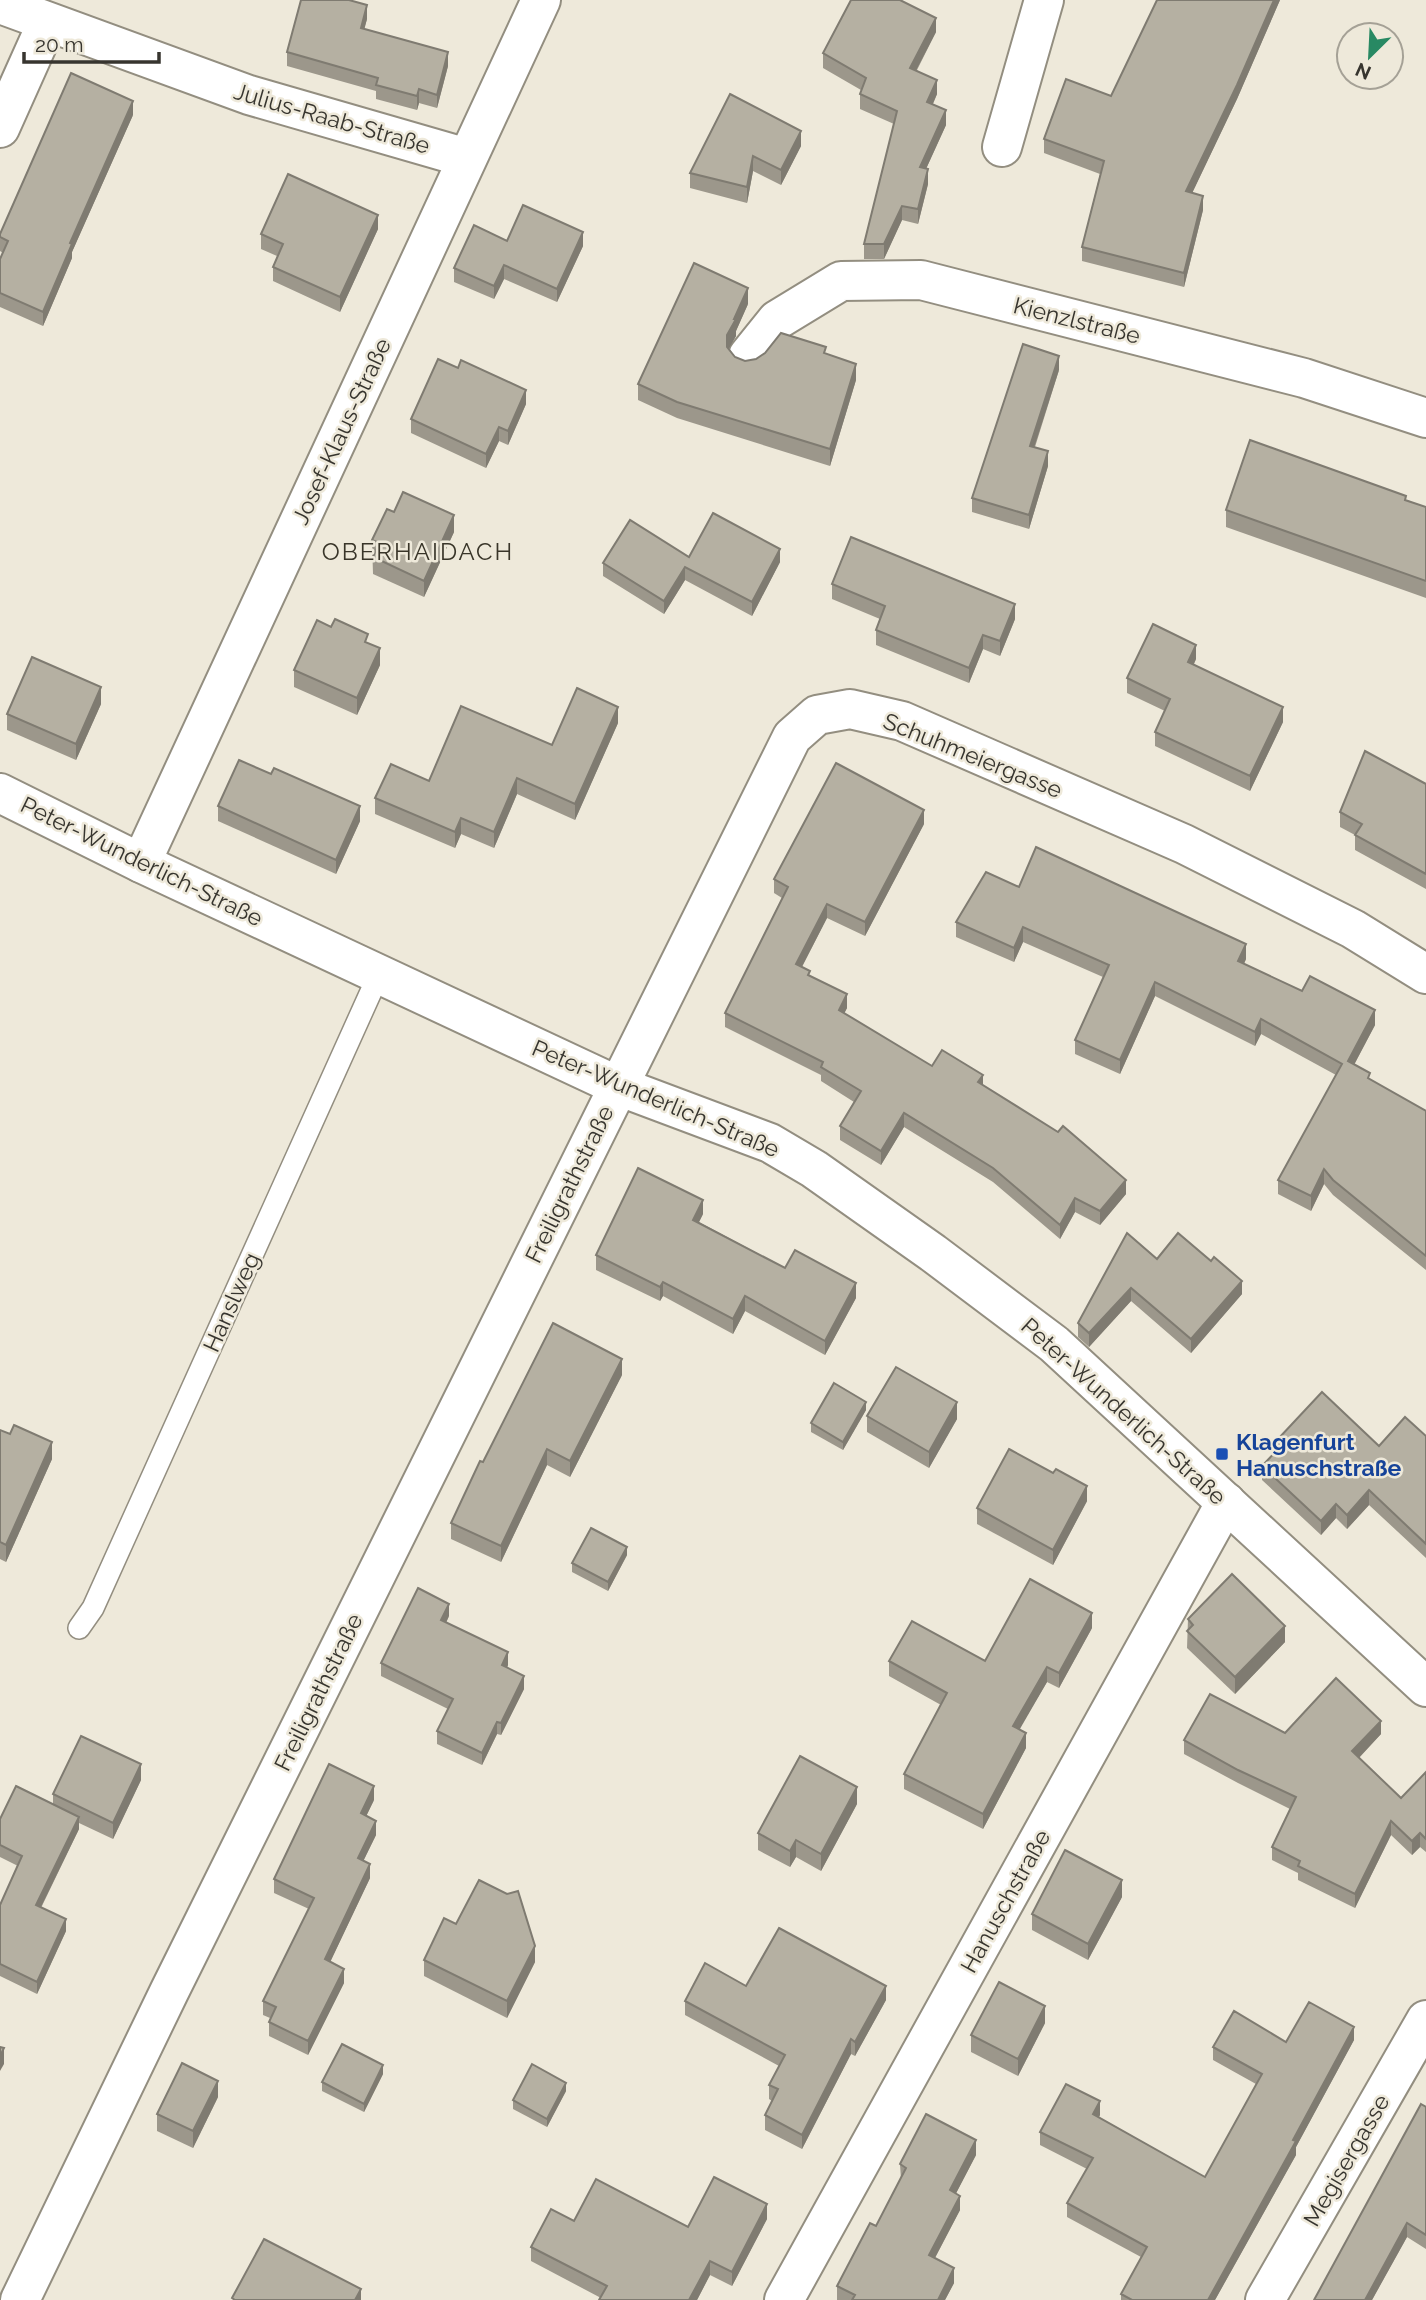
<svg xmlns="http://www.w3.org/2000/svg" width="1426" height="2300" font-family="Raleway,sans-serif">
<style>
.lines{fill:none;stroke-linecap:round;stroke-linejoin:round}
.service-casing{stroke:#938e80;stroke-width:24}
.minor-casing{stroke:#938e80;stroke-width:42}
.service{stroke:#fff;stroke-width:21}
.minor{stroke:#fff;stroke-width:38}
.wall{fill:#9c978b}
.shaded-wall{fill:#7f7b71}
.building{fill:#b5b0a2;stroke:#7f7b71;stroke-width:2}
.transit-dot{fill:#1a4fb4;stroke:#eee9da;stroke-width:2.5}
.labels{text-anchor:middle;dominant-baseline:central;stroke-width:5;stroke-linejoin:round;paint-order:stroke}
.street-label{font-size:23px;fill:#37352f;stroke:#eee9da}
.transit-label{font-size:23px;font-weight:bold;fill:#164399;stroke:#eee9da;text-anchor:start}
.neighbourhood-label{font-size:24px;letter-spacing:2px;fill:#393529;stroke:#eee9da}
</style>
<rect width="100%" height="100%" fill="#eee9da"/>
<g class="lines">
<defs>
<polyline id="service" points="79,1628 93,1608 379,974"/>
<g id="minor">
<polyline points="0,4 249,95 467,158"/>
<polyline points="0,128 47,23"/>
<polyline points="1002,147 1044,0"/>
<polyline points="748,356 777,320 841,281 921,280 1304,378 1426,418"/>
<polyline points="0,793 141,863 618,1086 770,1143 814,1169 933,1253 1054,1344 1426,1687"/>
<polyline points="141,863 541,0"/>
<polyline points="20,2300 169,1992 792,737 817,715 850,709 902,721 1184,844 1353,929 1426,974"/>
<polyline points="784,2300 1226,1502"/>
<polyline points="1265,2300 1426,2020"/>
</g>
</defs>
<use href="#service" class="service-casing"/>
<use href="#minor" class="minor-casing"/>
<use href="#service" class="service"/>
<use href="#minor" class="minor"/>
</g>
<g class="wall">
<polygon points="1157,0 1280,0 1237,99 1192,193 1203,210 1184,287 1082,261 1082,247 1100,174 1044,153 1044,139 1111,96"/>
<polygon points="367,19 364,29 448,66 437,108 419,103 417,110 376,99 376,91 287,66 287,52"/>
<polygon points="936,32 917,70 937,94 933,104 946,125 926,169 928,184 918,224 902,220 884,259 864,259 864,244 894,124 860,109 860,94 861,90 823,68 823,53"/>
<polygon points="730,94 801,146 781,185 753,171 747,203 690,188 690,173"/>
<polygon points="133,115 72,252 72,258 43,326 0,307 0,259 3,253 0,251 0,237"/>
<polygon points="378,229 340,312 273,281 273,267 277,256 261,249 261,234"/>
<polygon points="507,241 583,246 557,302 504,279 494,299 454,282 454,268"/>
<polygon points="748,304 736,331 736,336 729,348 735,357 745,361 826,354 856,380 830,466 677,418 638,400 638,384"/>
<polygon points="458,368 526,404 508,445 499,441 486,468 411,433 411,419"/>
<polygon points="1059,370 1035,447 1048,466 1029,529 972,512 972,498"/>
<polygon points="1406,500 1426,507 1426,598 1226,527 1226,510"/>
<polygon points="454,532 424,597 373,574 372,540"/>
<polygon points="689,557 780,562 752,616 685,580 664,614 603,576 603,563"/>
<polygon points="832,584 1015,619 1000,656 983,649 969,683 876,645 876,630 880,619 832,599"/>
<polygon points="368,643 380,665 357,715 294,687 294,670"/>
<polygon points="1196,659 1194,664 1283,722 1250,791 1155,746 1155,732 1165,711 1127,693 1127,678"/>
<polygon points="101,704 76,760 7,730 7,714"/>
<polygon points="618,723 575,820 517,794 494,848 461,834 455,848 375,814 375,798 429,781 552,745"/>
<polygon points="271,774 360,821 336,874 218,821 218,806"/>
<polygon points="1426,784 1426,889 1355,850 1355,835 1340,827 1340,812"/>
<polygon points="924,824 865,936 827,918 802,967 810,976 847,1008 844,1013 932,1066 983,1085 1126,1194 1100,1225 1075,1212 1060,1239 993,1182 904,1127 881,1165 840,1140 840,1126 854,1102 821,1081 821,1075 725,1027 725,1013 782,898 774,893 774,879"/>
<polygon points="1019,887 1246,959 1244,964 1375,1025 1354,1065 1370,1080 1426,1111 1426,1270 1333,1195 1324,1184 1311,1211 1278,1194 1278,1180 1336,1075 1261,1034 1255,1046 1155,996 1120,1074 1075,1054 1075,1040 1103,977 1023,942 1014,962 956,937 956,922"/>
<polygon points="703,1214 699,1222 785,1268 856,1298 825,1355 745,1311 733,1334 663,1296 660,1301 596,1270 596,1255"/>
<polygon points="1157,1259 1242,1294 1191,1353 1131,1301 1089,1347 1078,1337 1078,1323"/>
<polygon points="622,1375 570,1477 547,1465 501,1562 451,1539 451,1523 483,1462"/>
<polygon points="866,1410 843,1450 811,1432 811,1423"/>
<polygon points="867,1416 957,1419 929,1468 867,1432"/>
<polygon points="0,1430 10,1434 52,1459 6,1562 0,1559"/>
<polygon points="1426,1436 1426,1558 1369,1505 1347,1529 1336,1518 1321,1535 1262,1480 1262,1466 1278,1449 1278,1439 1379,1446"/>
<polygon points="1087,1501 1053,1565 977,1524 977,1508"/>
<polygon points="627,1555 608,1591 572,1572 572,1563"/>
<polygon points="449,1616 446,1623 508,1665 507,1668 524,1689 501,1735 497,1734 482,1765 437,1744 437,1731 448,1709 381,1676 381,1663"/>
<polygon points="1188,1619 1285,1642 1235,1694 1187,1648"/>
<polygon points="1092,1628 1059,1688 1047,1682 1019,1729 1026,1748 983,1829 904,1789 904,1774 941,1705 889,1676 889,1661 985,1661"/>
<polygon points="1285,1733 1381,1734 1359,1758 1401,1798 1426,1772 1426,1852 1420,1847 1412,1855 1391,1835 1355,1908 1298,1880 1298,1873 1272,1860 1272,1847 1290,1809 1238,1783 1184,1754 1184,1740"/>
<polygon points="141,1780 113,1839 79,1823 79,1829 41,1908 66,1931 37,1994 0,1976 0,1905 18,1866 0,1857 0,1819 53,1804 53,1794"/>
<polygon points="374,1800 366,1816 376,1835 363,1861 370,1878 330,1962 344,1983 308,2055 269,2036 269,2022 270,2018 263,2015 263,2001 309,1909 274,1893 274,1879"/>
<polygon points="857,1804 821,1871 796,1857 790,1867 758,1850 758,1833"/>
<polygon points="1122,1897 1088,1960 1032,1930 1032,1914"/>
<polygon points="424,1960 535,1962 507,2018 424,1976"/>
<polygon points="746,1986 886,2000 855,2056 851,2054 802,2149 765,2130 765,2115 772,2101 769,2099 769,2085 779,2066 685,2015 685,2001"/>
<polygon points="1045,2023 1018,2076 971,2052 971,2035"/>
<polygon points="1354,2040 1296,2147 1296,2155 1215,2300 1121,2300 1121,2294 1141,2257 1067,2217 1067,2203 1087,2169 1040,2145 1040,2132 1100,2115 1099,2117 1205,2177 1256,2084 1213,2060 1213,2047 1286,2042"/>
<polygon points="383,2074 364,2112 322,2091 322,2082"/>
<polygon points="566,2091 547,2127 513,2109 513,2100"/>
<polygon points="218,2097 193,2148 157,2131 157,2114"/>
<polygon points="1426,2107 1426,2249 1407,2237 1372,2300 1314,2300"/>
<polygon points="976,2155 956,2193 960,2210 935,2258 954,2283 945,2300 837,2300 837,2286 876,2226 901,2179 900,2164"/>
<polygon points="767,2219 732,2286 710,2275 697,2300 599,2300 601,2298 531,2261 531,2247 574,2221 688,2227"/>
</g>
<g class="shaded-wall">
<polygon points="1274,0 1280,0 1237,99 1186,206 1186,191"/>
<polygon points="367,5 367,19 361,42 361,28"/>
<polygon points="936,18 936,32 910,82 910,68"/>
<polygon points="448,52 448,66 437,108 437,95"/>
<polygon points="937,80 937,94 927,117 927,102"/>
<polygon points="419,89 419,103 417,110 417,96"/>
<polygon points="133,101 133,115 72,252 72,258 43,326 43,312 70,243"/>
<polygon points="946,110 946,125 920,182 920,167"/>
<polygon points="801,131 801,146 781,185 781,170"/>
<polygon points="753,156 753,171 747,203 747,187"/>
<polygon points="928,169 928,184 918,224 918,209"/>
<polygon points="1203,196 1203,210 1184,287 1184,273"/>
<polygon points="902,206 902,220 884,259 884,244"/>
<polygon points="378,215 378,229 340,312 340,297"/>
<polygon points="583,232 583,246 557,302 557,289"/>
<polygon points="504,265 504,279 494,299 494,286"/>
<polygon points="748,288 748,304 736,331 736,336 727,352 727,335"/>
<polygon points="1059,356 1059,370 1030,460 1030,446"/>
<polygon points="856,364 856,380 830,466 830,449"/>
<polygon points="526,390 526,404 508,445 508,431"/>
<polygon points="499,427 499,441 486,468 486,454"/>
<polygon points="1048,451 1048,466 1029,529 1029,515"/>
<polygon points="454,515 454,532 424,597 424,581"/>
<polygon points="780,549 780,562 752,616 752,602"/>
<polygon points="685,567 685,580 664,614 664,601"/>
<polygon points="1015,604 1015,619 1000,656 1000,641"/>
<polygon points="983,635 983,649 969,683 969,668"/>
<polygon points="1196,645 1196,659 1188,676 1188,662"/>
<polygon points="380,648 380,665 357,715 357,698"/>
<polygon points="101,687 101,704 76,760 76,744"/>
<polygon points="618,707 618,723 575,820 575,804"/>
<polygon points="1283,707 1283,722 1250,791 1250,776"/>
<polygon points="517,778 517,794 494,848 494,832"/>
<polygon points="360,806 360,821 336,874 336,860"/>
<polygon points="924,810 924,824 865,936 865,922"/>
<polygon points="461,818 461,834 455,848 455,832"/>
<polygon points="827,904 827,918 796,978 796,964"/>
<polygon points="1023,927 1023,942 1014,962 1014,948"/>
<polygon points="1246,944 1246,959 1238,976 1238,961"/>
<polygon points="1155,982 1155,996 1120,1074 1120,1060"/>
<polygon points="847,994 847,1008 839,1024 839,1010"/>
<polygon points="1375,1010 1375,1025 1348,1076 1348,1061"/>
<polygon points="1261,1019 1261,1034 1255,1046 1255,1032"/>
<polygon points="983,1075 983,1089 978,1082"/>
<polygon points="904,1113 904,1127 881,1165 881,1151"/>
<polygon points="1324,1169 1324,1184 1311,1211 1311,1196"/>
<polygon points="1126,1180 1126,1194 1100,1225 1100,1211"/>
<polygon points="1075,1198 1075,1212 1060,1239 1060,1225"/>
<polygon points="703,1200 703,1214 693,1234 693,1220"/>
<polygon points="1242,1281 1242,1294 1191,1353 1191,1339"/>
<polygon points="663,1282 663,1296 660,1301 660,1287"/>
<polygon points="856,1283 856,1298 825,1355 825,1341"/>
<polygon points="1131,1288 1131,1301 1089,1347 1089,1333"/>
<polygon points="745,1296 745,1311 733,1334 733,1319"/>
<polygon points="622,1359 622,1375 570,1477 570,1461"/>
<polygon points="866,1402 866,1410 843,1450 843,1442"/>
<polygon points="957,1402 957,1419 929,1468 929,1452"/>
<polygon points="52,1442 52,1459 6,1562 6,1545"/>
<polygon points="547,1449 547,1465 501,1562 501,1546"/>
<polygon points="1087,1486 1087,1501 1053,1565 1053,1550"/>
<polygon points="1369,1490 1369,1505 1347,1529 1347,1515"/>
<polygon points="1336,1504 1336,1518 1321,1535 1321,1521"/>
<polygon points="627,1547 627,1555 608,1591 608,1582"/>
<polygon points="449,1604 449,1616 441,1633 441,1620"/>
<polygon points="1092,1613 1092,1628 1059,1688 1059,1673"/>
<polygon points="1285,1626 1285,1642 1235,1694 1235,1677"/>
<polygon points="508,1652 508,1665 502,1677 502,1665"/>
<polygon points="1047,1667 1047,1682 1013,1741 1013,1726"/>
<polygon points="524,1676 524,1689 501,1735 501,1723"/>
<polygon points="1381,1721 1381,1734 1352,1765 1352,1751"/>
<polygon points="497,1722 497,1734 482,1765 482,1753"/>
<polygon points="1026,1733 1026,1748 983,1829 983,1814"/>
<polygon points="141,1764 141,1780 113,1839 113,1823"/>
<polygon points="374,1786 374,1800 361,1827 361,1813"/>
<polygon points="857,1787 857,1804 821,1871 821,1854"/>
<polygon points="79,1817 79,1829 36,1917 36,1905"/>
<polygon points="376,1821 376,1835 358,1872 358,1858"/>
<polygon points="1391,1821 1391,1835 1355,1908 1355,1894"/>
<polygon points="1420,1833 1420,1847 1412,1855 1412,1841"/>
<polygon points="796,1840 796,1857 790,1867 790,1851"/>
<polygon points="370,1864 370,1878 325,1973 325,1959"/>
<polygon points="1122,1880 1122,1897 1088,1960 1088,1944"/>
<polygon points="66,1919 66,1931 37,1994 37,1982"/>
<polygon points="535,1946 535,1962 507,2018 507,2001"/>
<polygon points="344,1969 344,1983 308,2055 308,2041"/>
<polygon points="886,1986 886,2000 855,2056 855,2042"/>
<polygon points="1045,2006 1045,2023 1018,2076 1018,2059"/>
<polygon points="1354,2027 1354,2040 1296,2147 1296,2155 1215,2300 1208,2300"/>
<polygon points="851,2039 851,2054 802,2149 802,2135"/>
<polygon points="4,2048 4,2064 0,2071 0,2056"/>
<polygon points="383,2065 383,2074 364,2112 364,2104"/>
<polygon points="218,2081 218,2097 193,2148 193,2131"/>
<polygon points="566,2083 566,2091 547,2127 547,2119"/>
<polygon points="1100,2101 1100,2115 1093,2127 1093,2114"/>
<polygon points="976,2140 976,2155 950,2205 950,2190"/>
<polygon points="960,2196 960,2210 929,2269 929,2255"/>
<polygon points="767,2204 767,2219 732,2286 732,2272"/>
<polygon points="1407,2223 1407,2237 1372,2300 1365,2300"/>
<polygon points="710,2261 710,2275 697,2300 689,2300"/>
<polygon points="954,2268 954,2283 945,2300 938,2300"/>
<polygon points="361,2289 361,2300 355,2300"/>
</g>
<g class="building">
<polygon points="301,0 349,0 367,5 361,28 448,52 437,95 419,89 417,96 376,85 378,78 287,52"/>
<polygon points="851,0 900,0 936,18 910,68 937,80 927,102 946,110 920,167 928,169 918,209 902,206 884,244 864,244 897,111 860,94 866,78 823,53"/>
<polygon points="1157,0 1274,0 1237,85 1186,191 1203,196 1184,273 1082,247 1104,161 1044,139 1066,79 1111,96"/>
<polygon points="71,73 133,101 70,243 72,244 43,312 0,293 0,259 8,241 0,237 0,234"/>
<polygon points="730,94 801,131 781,170 753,156 747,187 690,173"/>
<polygon points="288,174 378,215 340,297 273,267 283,244 261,234"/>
<polygon points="523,205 583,232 557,289 504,265 494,286 454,268 474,225 507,241"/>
<polygon points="694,263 748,288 734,319 736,319 727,335 727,347 735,357 745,361 756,359 765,353 781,333 826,347 824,353 856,364 830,449 677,402 638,384"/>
<polygon points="1023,344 1059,356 1030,446 1048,451 1029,515 972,498"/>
<polygon points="438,359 458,368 461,360 526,390 508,431 499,427 486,454 411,419"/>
<polygon points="1250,440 1406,496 1405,500 1426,507 1426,581 1226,510"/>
<polygon points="403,492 454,515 424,581 373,557 379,543 372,540 387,509 394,512"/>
<polygon points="713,513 780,549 752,602 685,567 664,601 603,563 630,520 689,557"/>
<polygon points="851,537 1015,604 1000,641 983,635 969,668 876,630 885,606 832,584"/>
<polygon points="335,619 368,634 365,642 380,648 357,698 294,670 317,620 331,627"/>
<polygon points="1153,624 1196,645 1188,662 1283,707 1250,776 1155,732 1170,699 1127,678"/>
<polygon points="32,657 101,687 76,744 7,714"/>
<polygon points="577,688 618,707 575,804 517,778 494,832 461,818 455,832 375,798 391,764 429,781 461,706 552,745"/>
<polygon points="1365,751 1426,784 1426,874 1355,835 1362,824 1340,812"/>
<polygon points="239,760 271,774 274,768 360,806 336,860 218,806"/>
<polygon points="836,763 924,810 865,922 827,904 796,964 810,971 808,975 847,994 839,1010 932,1066 942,1050 983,1075 978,1082 1058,1132 1063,1126 1126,1180 1100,1211 1075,1198 1060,1225 993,1168 904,1113 881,1151 840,1126 861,1091 821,1067 823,1062 725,1013 788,887 774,879"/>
<polygon points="1036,847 1246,944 1238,961 1302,991 1310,976 1375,1010 1348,1061 1370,1073 1368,1078 1426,1111 1426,1256 1333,1180 1324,1169 1311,1196 1278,1180 1342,1064 1261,1019 1255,1032 1155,982 1120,1060 1075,1040 1109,965 1023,927 1014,948 956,922 986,872 1019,887"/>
<polygon points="638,1168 703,1200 693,1220 785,1268 795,1250 856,1283 825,1341 745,1296 733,1319 663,1282 660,1287 596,1255"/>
<polygon points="1127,1233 1157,1259 1178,1233 1211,1261 1214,1257 1242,1281 1191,1339 1131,1288 1089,1333 1078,1323"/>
<polygon points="553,1323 622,1359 570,1461 547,1449 501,1546 451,1523 480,1461 483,1462"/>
<polygon points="896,1367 957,1402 929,1452 867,1416"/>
<polygon points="834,1383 866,1402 843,1442 811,1423"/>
<polygon points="1322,1392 1379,1446 1405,1417 1426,1436 1426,1544 1369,1490 1347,1515 1336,1504 1321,1521 1262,1466 1283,1444 1278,1439"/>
<polygon points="14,1425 52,1442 6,1545 0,1542 0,1430 10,1434"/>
<polygon points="1009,1449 1053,1473 1056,1469 1087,1486 1053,1550 977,1508"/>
<polygon points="591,1528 627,1547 608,1582 572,1563"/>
<polygon points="1232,1574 1285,1626 1235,1677 1187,1631 1193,1625 1188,1619"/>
<polygon points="1030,1579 1092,1613 1059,1673 1047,1667 1013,1726 1026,1733 983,1814 904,1774 947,1693 889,1661 912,1621 985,1661"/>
<polygon points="418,1588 449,1604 441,1620 508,1652 502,1665 524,1676 501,1723 497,1722 482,1753 437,1731 453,1699 381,1663"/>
<polygon points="1336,1678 1381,1721 1352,1751 1401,1798 1426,1772 1426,1839 1420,1833 1412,1841 1391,1821 1355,1894 1298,1866 1300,1861 1272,1847 1296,1797 1238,1770 1184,1740 1210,1694 1285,1733"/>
<polygon points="81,1736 141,1764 113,1823 53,1794"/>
<polygon points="800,1756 857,1787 821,1854 796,1840 790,1851 758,1833"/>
<polygon points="329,1764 374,1786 361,1813 376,1821 358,1858 370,1864 325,1959 344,1969 308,2041 269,2022 276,2007 263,2001 314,1898 274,1879"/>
<polygon points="16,1786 79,1817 36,1905 66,1919 37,1982 0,1964 0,1905 22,1856 0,1845 0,1819"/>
<polygon points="1065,1850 1122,1880 1088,1944 1032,1914"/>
<polygon points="479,1880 507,1894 518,1891 535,1946 507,2001 424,1960 444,1918 456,1924"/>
<polygon points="779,1928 886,1986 855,2042 851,2039 802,2135 765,2115 778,2089 769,2085 785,2055 685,2001 705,1963 746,1986"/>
<polygon points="999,1982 1045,2006 1018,2059 971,2035"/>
<polygon points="1309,2002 1354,2027 1293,2140 1296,2141 1208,2300 1132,2300 1121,2294 1147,2247 1067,2203 1093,2158 1040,2132 1066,2084 1100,2101 1093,2114 1205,2177 1262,2074 1213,2047 1234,2011 1286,2042"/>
<polygon points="342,2044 383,2065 364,2104 322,2082"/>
<polygon points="0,2047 4,2048 0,2056"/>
<polygon points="182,2063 218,2081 193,2131 157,2114"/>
<polygon points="532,2064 566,2083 547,2119 513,2100"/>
<polygon points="1421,2104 1426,2107 1426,2235 1407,2223 1365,2300 1314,2300"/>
<polygon points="926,2114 976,2140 950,2190 960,2196 929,2255 954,2268 938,2300 852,2300 855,2295 837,2286 870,2223 876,2226 906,2168 900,2164"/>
<polygon points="714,2177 767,2204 732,2272 710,2261 689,2300 599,2300 607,2286 531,2247 551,2209 574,2221 596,2179 688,2227"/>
<polygon points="264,2239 361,2289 355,2300 235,2300 232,2298"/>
</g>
<rect class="transit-dot" x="1215" y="1447" width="14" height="14" rx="3.5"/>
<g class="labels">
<g class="street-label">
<text transform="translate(332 118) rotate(16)">Julius-Raab-Straße</text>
<text transform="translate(1077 320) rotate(14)">Kienzlstraße</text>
<text transform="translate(341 431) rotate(-65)">Josef-Klaus-Straße</text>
<text transform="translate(973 755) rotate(22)">Schuhmeiergasse</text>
<text transform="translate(142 861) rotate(26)">Peter-Wunderlich-Straße</text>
<text transform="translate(656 1098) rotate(23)">Peter-Wunderlich-Straße</text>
<text transform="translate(569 1184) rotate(-64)">Freiligrathstraße</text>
<text transform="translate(231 1302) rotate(-66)">Hanslweg</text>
<text transform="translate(1124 1411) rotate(42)">Peter-Wunderlich-Straße</text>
<text transform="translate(318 1692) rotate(-64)">Freiligrathstraße</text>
<text transform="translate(1005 1901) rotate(-61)">Hanuschstraße</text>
<text transform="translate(1346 2160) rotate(-60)">Megisergasse</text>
</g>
<g class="transit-label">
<text x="1236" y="1441">Klagenfurt<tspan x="1236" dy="26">Hanuschstraße</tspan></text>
</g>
<g class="neighbourhood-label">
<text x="418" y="551">OBERHAIDACH</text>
</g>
</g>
<g transform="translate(1370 56) rotate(204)"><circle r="33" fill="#eee9da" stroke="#a5a196" stroke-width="2"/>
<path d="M0-5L12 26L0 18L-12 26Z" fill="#288963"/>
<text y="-10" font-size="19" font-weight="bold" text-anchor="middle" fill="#37352f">N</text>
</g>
<path d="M24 52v10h135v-10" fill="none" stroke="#37352f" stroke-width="3.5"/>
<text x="35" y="52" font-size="21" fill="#37352f" stroke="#eee9da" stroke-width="5" paint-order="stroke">20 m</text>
</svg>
